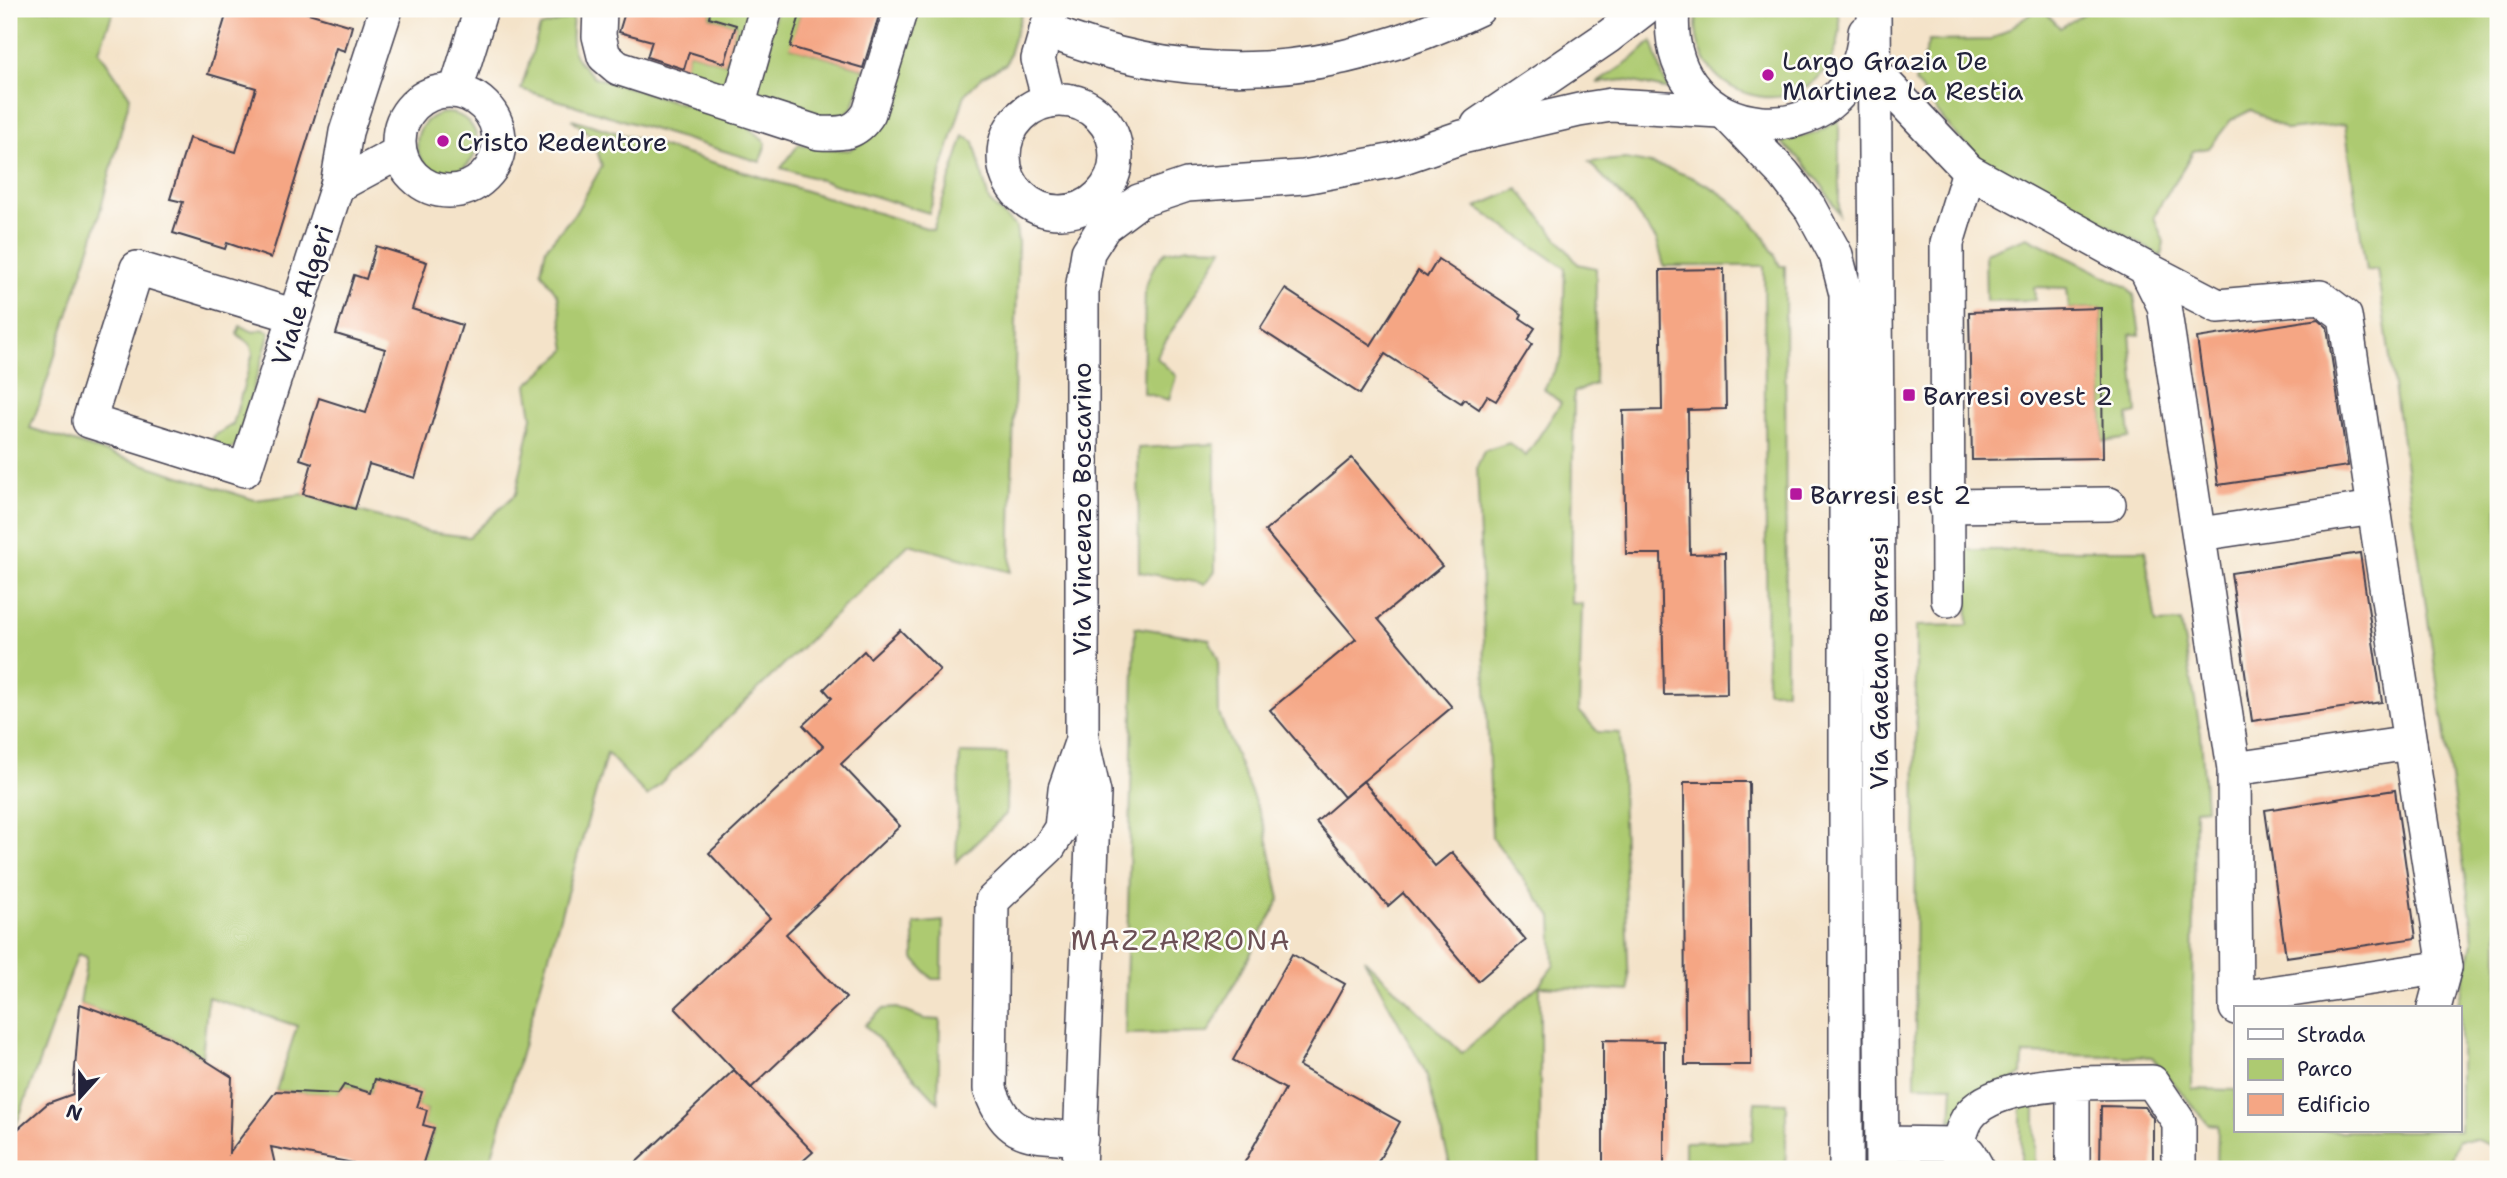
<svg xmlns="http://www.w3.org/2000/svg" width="2507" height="1178" font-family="'Shantell Sans',sans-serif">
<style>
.green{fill:#adca71;stroke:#687656;stroke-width:2}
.building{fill:#f5a684}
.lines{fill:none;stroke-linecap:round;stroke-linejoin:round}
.minor-casing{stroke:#423f50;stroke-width:36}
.minor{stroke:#fff;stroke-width:33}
.poi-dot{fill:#b5179e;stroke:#fdfcf7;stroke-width:2.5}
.labels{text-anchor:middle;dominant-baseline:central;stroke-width:5;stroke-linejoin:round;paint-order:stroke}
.poi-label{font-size:26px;fill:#22223b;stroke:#fdfcf7;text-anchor:start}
.street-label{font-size:26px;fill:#22223b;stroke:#fdfcf7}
.neighbourhood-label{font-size:28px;letter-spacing:2px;fill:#6c5055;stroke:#fdfcf7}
</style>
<rect width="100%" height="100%" fill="#fdfcf7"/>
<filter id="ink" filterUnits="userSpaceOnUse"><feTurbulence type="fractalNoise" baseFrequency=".0143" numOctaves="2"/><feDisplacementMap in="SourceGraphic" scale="14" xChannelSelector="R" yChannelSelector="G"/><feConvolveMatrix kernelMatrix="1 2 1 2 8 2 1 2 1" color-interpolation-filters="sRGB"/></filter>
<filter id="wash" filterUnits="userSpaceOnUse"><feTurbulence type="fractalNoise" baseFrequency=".00686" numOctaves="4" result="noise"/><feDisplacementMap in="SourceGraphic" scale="28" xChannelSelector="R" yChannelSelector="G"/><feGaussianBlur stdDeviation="1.57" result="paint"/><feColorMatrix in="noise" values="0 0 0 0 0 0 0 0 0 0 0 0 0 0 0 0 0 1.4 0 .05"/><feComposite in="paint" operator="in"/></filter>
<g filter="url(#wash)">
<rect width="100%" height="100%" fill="#f4e3c9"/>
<g class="green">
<polygon points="9,9 114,9 99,51 130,97 93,238 39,405 30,428 255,500 303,494 429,532 469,537 516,494 532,417 527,385 566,350 558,296 541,271 546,248 576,212 602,166 593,138 572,119 933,230 964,136 974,142 989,201 1016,227 1018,242 1010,572 909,544 647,796 607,753 488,1169 421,1169 434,1129 423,1125 427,1110 417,1107 421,1092 376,1079 371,1093 344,1085 333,1102 328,1094 276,1091 297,1026 208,997 202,1058 167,1036 80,1004 87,957 78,954 13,1134 9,1133"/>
<polygon points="711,9 755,9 737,73 725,85 682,73 689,52 725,63 736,25 709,17"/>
<polygon points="777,9 802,9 791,47 865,69 853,107 842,116 825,119 762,102 753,93"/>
<polygon points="917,9 1023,9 1006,64 983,76 965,94 929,213 781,168 799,144 825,149 849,150 870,138 886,120"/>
<path d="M1698 9H1837C1842 23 1840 38 1835 51 1803 134 1680 96 1698 9Z"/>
<path d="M2039 9H2043L2060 28 2092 9H2498V1148L2477 1140H2458L2449 1169H2217L2218 1125 2208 1124 2152 1057 2023 1054 2022 1074 1951 1122 1953 1086 1915 1085 1916 626 1968 625 1966 550H2145L2156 623 2181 622 2201 734 2206 808 2195 809 2192 1089 2236 1090V1131H2460V1008H2457L2473 943 2471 916 2377 269 2366 271 2345 124 2287 130 2251 110 2231 120 2209 148 2193 151C2182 175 2165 193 2154 217L2164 242 2161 256 2030 181C1971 164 1950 128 1915 82L1929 41 1991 40Z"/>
<path d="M573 17C570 48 570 56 594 77L743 122 766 143 760 162 521 89 540 27Z"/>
<polygon points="1652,41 1663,77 1669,90 1625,80 1597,83 1630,61"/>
<circle cx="447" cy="143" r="30"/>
<polygon points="1839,120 1839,214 1823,187 1802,161 1781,142 1816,133"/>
<path d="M1625 159C1696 170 1749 198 1780 266H1785L1786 691H1767L1764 266H1664L1657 241 1631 206 1589 162Z"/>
<polygon points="1518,189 1578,264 1596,268 1595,384 1574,392 1571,603 1582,604 1579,711 1598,732 1620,733 1629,991 1540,986 1540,1169 1451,1169 1426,1073 1364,959 1462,1053 1539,985 1554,965 1552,917 1492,837 1477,467 1484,451 1509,443 1526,456 1561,403 1544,389 1562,358 1565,268 1476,207"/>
<polygon points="2027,237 2127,287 2134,295 2140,335 2130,334 2137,413 2128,415 2130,438 2103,442 2101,308 2069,309 2067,288 2034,287 2035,300 1986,301 1985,253"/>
<polygon points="1188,247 1223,248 1156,357 1176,376 1169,400 1143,393 1145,288 1153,268 1165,252"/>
<polygon points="240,326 254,332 262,329 270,332 237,444 229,451 209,447 214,436 233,424 253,353 250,344 237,334"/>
<polygon points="1215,444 1215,571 1205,584 1139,572 1138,448"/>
<polygon points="1135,627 1209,639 1218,659 1219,714 1265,827 1280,899 1208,1033 1125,1034"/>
<polygon points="960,753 1007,754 1006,814 956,862"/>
<polygon points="943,921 942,979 932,979 914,959 914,924"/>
<polygon points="897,1008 924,1019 940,1020 938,1102 865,1025 883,1009"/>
<polygon points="2021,1096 2033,1104 2035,1109 2035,1169 2021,1169"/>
<polygon points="1755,1102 1786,1103 1786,1169 1685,1169 1685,1142 1752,1141"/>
</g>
<g id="blocks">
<g class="building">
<polygon points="228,9 295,9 352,26 345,51 336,48 271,258 227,243 225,249 173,233 183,202 170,199 189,138 236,152 256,88 208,74"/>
<polygon points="626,9 711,9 709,17 736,25 725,63 689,52 684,69 647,57 652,41 619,32"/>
<polygon points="802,9 881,9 863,68 790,47"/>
<polygon points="376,246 427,262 412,309 462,325 415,478 369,464 355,509 303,494 312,463 300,459 319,398 366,413 385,349 336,334 354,275 366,279"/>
<polygon points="1438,259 1522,314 1520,318 1535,328 1527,340 1532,344 1496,401 1487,396 1479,409 1464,399 1461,403 1385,354 1360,394 1260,329 1285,289 1371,345 1418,271 1427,277"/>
<polygon points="1724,269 1726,409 1688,410 1690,554 1725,553 1727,694 1664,695 1661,554 1626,554 1623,411 1662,410 1660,270"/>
<polygon points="2101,308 2103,458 1972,460 1969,312"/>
<polygon points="2318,319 2327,327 2348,466 2218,485 2197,338"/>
<polygon points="1352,458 1442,566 1378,619 1452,707 1344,797 1270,710 1356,639 1265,531"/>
<polygon points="2360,553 2382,702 2252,721 2231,573"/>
<polygon points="900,630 940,670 841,764 900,826 786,934 846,998 751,1088 675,1008 770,918 709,853 823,746 803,725 832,698 824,689 864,651 870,658"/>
<polygon points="1363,781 1435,866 1452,852 1526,940 1478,981 1403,893 1388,906 1316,822"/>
<polygon points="1684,782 1749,782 1751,1065 1685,1065"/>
<polygon points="2395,790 2416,938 2286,957 2265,810"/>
<polygon points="1292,954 1345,984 1299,1066 1400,1122 1374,1169 1241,1169 1285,1089 1233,1060"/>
<polygon points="80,1004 167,1036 232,1077 229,1153 276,1091 338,1094 344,1085 371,1093 375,1079 422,1092 417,1107 427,1110 423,1125 434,1128 421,1169 351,1169 353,1163 271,1147 276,1169 9,1169 9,1140 18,1129 48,1103 73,1094"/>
<polygon points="1603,1040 1664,1041 1664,1169 1603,1169"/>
<polygon points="734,1070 813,1152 794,1169 629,1169"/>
<polygon points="2101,1106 2145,1107 2153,1118 2153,1169 2100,1169"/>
</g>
</g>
</g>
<g filter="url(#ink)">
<use href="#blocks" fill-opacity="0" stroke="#423f50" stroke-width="2"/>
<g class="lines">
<defs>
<g id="minor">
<path d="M600 9 599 36 604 56 618 68 819 133C843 134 856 134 869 113L901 9"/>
<path d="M1673 9C1660 152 1856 162 1865 32"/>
<polyline points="1874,9 1882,1169"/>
<path d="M1046 30C1194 90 1336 78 1478 9"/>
<polyline points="1872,61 1876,73 1969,171 2145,268 2164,306 2234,769 2236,1008"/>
<polyline points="456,90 481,9"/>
<circle cx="449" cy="141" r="50"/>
<circle cx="1060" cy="156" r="56"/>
<polyline points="1049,101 1038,59 1052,11"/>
<polyline points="738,107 766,9"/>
<polyline points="1727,115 1784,174 1811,209 1836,255 1846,294 1846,1169"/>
<polyline points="1478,125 1609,36 1644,9"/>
<polyline points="337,186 346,132 386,9"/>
<polyline points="2145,268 2218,306 2320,297 2345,316 2374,508"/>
<polyline points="295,316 137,268 89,421 245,470 337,186 398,153"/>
<polyline points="1946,506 2109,504"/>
<polyline points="2200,534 2374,508 2410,743 2234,769"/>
<polyline points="1948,600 1947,243 1969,171"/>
<polyline points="2410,743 2445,967 2434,1008"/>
<polyline points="2237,998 2445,967"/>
<path d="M1081 1139C1032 1134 1008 1142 990 1089L992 901 1049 847 1061 828 1065 789 1082 740"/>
<polyline points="1882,1143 1958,1144 1969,1153 1978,1169"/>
<path d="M1958 1144C1960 1137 1962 1130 1965 1123 1980 1090 2042 1086 2073 1083"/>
<polyline points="1079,1169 1094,793 1082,740 1082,290 1088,252 1104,227 1139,201 1187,185 1304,177 1395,160 1462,137 1579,110 1611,105 1720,111"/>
<polyline points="2073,1169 2073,1083 2152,1082 2179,1122 2179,1169"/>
</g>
</defs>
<use href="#minor" class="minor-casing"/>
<use href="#minor" class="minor"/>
</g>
</g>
<g class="poi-dot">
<circle cx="1768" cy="75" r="7"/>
<circle cx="443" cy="141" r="7"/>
<rect x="1902" y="388" width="14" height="14" rx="3.5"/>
<rect x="1789" y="487" width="14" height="14" rx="3.5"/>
</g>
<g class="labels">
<g class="poi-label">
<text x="1782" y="60">Largo Grazia De<tspan x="1782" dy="30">Martinez La Restia</tspan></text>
<text x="457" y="141">Cristo Redentore</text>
<text x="1923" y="395">Barresi ovest 2</text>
<text x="1810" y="494">Barresi est 2</text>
</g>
<g class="street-label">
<text transform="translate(302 295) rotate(-72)">Viale Algeri</text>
<text transform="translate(1081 509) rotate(-90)">Via Vincenzo Boscarino</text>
<text transform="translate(1878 663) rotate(-90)">Via Gaetano Barresi</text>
</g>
<g class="neighbourhood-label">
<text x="1181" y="940">MAZZARRONA</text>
</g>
</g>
<rect width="2507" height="1178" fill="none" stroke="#fdfcf7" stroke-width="35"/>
<rect x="2234" y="1006" width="228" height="126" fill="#fdfcf7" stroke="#a5a5ac" stroke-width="2"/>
<rect x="2248" y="1029" width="35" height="10" fill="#ffffff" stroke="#a5a5ac" stroke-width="2"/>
<text x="2297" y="1042" font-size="21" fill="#22223b">Strada</text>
<rect x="2248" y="1059" width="35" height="21" fill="#adca71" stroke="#a5a5ac" stroke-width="2"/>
<text x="2297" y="1076" font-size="21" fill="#22223b">Parco</text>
<rect x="2248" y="1094" width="35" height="21" fill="#f5a684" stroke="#a5a5ac" stroke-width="2"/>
<text x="2297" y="1112" font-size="21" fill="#22223b">Edificio</text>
<g transform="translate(80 1097) rotate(201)" stroke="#fdfcf7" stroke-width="5" paint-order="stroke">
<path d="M0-5L12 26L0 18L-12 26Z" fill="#22223b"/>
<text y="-10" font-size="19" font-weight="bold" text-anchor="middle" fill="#22223b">N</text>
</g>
</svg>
